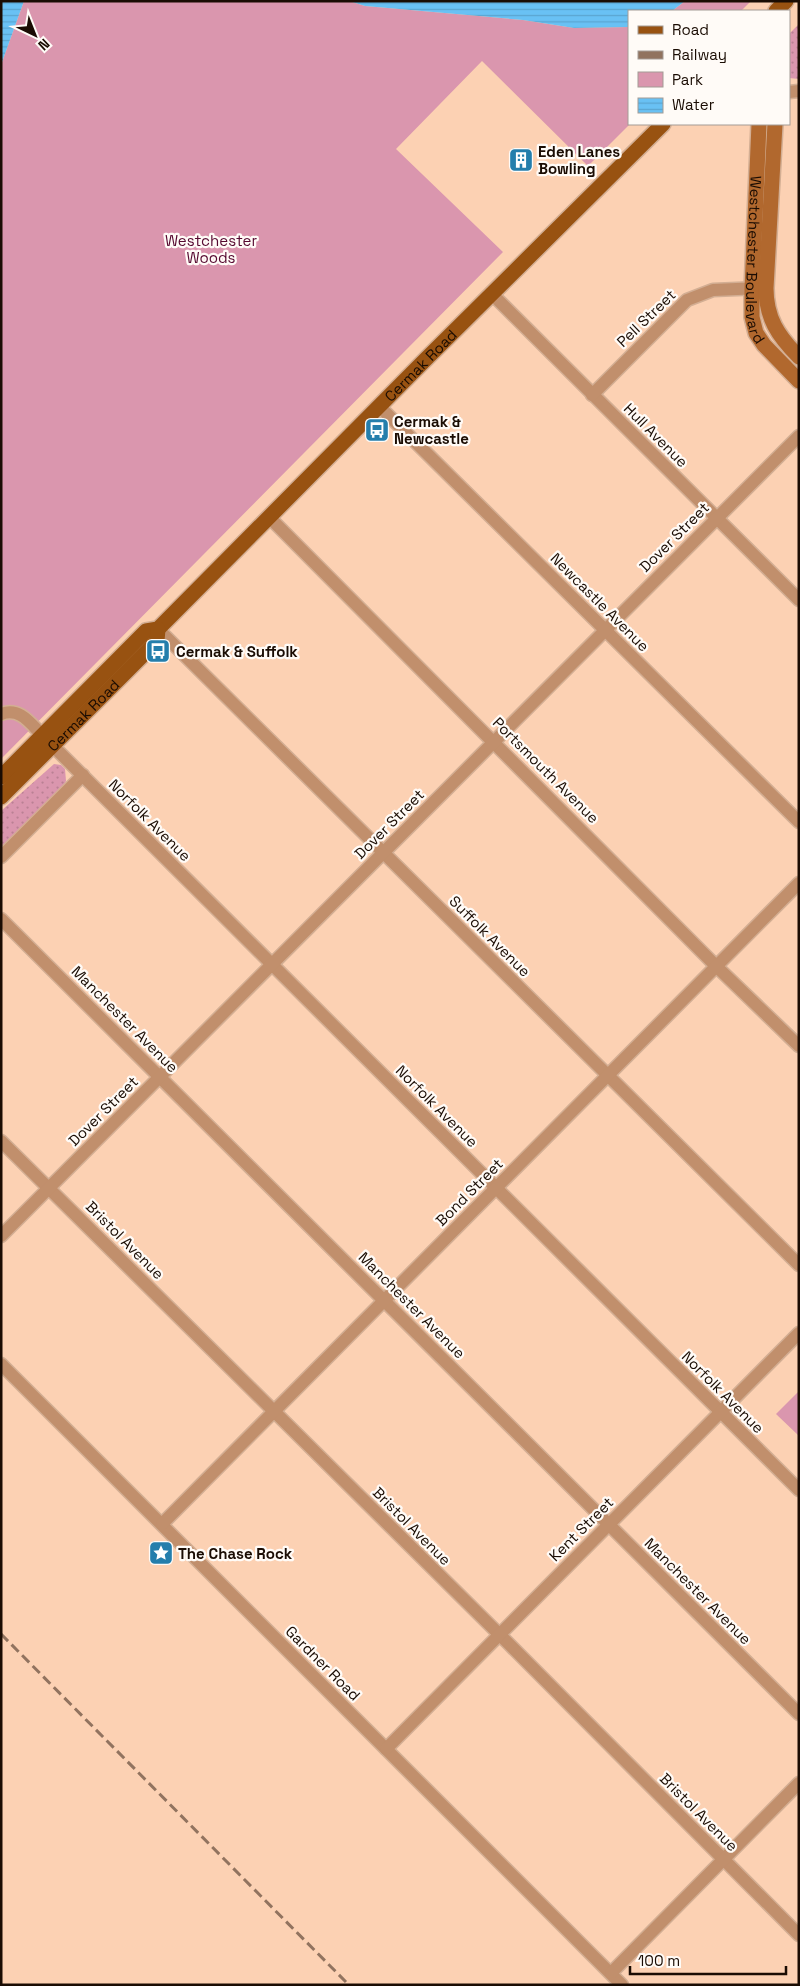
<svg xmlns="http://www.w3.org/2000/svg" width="800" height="1986" font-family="'Space Grotesk',sans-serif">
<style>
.grass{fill:url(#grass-dots)}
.green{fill:#da96ae}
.water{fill:url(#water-rules)}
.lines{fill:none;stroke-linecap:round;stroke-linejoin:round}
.street-casing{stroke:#d3ae93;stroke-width:15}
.secondary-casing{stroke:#d3ae93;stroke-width:18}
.primary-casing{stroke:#d3ae93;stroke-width:18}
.street{stroke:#c18f6c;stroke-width:12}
.secondary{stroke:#b1682e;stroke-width:15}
.primary{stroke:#985211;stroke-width:15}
.rail{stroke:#91735f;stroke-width:3;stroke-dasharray:10 5;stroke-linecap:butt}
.labels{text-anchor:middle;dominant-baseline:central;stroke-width:4.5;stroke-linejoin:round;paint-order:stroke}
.poi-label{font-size:15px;font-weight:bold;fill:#1a0c03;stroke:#fffbf7;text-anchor:start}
.park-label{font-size:15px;fill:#560830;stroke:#fffbf7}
.street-label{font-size:15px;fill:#1a0c03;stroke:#fffbf7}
</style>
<defs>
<pattern id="grass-dots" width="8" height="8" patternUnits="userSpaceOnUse" patternTransform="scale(1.25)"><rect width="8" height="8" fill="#da96ae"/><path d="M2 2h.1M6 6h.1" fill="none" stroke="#ba8094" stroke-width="1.8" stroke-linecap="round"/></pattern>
<pattern id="water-rules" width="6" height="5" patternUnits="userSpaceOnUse" patternTransform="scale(1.25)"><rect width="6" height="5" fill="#69c1f4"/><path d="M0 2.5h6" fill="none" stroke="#5aa5d0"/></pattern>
</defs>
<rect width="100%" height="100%" fill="#fcd1b3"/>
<g class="grass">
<polygon points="799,24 799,79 789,78 789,34"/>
<polygon points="54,764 61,765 65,769 66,781 62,788 1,849 1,811"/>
</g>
<g class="green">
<polygon points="24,1 349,1 365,6 523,20 574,28 629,27 630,124 588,166 482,61 396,149 503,252 1,759 1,65"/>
<polygon points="685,1 751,1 741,11 672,11"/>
<polygon points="799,1391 799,1436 776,1414"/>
</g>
<g class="water">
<polygon points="1,1 24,1 1,65"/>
<polygon points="349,1 685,1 672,11 629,11 629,27 574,28 523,20 365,6"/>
</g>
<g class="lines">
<defs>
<g id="street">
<polyline points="789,92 799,91"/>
<polyline points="491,293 799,600"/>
<polyline points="592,395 687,300 713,290 761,288"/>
<polyline points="379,406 799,822"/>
<polyline points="269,517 716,966 799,1046"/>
<polyline points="158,629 799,1265"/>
<path d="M1 714C20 707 30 723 42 735"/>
<polyline points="52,745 799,1490"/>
<polyline points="1,857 83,775"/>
<polyline points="1,919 799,1714"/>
<polyline points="1,1141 509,1644 799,1935"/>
<polyline points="1,1236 799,436"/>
<polyline points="1,1364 622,1985"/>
<polyline points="162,1524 799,883"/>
<polyline points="386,1749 799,1333"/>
<polyline points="611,1973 799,1783"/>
</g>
<g id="secondary">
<path id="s1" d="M759 124 752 289V317L756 333 764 345 799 381"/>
<path d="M775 124 766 288C766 318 778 336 799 357"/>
</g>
<g id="primary">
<polyline points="776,11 786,1"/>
<path id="s2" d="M1 777 146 631 158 629 426 359 663 124"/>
<path id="s3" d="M1 797 157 641 158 629"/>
</g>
</defs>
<use href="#street" class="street-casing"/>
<use href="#secondary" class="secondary-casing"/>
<use href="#primary" class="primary-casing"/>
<use href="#street" class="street"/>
<use href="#secondary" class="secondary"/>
<use href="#primary" class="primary"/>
<polyline class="rail" points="1,1634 349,1985"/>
</g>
<defs>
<symbol id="building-square" viewBox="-11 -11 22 22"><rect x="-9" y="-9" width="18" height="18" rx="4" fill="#247eac" stroke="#fffbf7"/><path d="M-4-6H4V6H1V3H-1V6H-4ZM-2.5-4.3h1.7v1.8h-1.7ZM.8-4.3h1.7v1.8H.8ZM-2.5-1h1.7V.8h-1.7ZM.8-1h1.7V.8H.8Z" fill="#fff"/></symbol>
<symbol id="bus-square" viewBox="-11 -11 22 22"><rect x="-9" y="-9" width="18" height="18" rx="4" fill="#247eac" stroke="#fffbf7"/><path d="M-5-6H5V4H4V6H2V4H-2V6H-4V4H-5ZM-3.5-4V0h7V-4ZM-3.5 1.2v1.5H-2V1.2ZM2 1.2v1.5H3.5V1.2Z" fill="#fff"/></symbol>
<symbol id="sight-square" viewBox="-11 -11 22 22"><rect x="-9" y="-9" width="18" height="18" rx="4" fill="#247eac" stroke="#fffbf7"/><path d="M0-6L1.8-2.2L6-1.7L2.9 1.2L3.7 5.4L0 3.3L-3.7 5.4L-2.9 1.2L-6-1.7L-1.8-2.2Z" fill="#fff"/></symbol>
</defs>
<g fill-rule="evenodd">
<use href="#building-square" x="507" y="146" width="28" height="28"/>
<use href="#bus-square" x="363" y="416" width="28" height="28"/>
<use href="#bus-square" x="144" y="637" width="28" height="28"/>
<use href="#sight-square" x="147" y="1539" width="28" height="28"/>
</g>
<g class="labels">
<g class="poi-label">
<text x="538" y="151">Eden Lanes<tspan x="538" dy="17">Bowling</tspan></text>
<text x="394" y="421">Cermak &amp;<tspan x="394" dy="17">Newcastle</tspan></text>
<text x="176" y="651">Cermak &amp; Suffolk</text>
<text x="178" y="1553">The Chase Rock</text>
</g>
<g class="park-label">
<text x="211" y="240">Westchester<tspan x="211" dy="17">Woods</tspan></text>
</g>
<g class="street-label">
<text stroke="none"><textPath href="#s1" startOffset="136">Westchester Boulevard</textPath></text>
<text transform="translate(646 318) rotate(-44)">Pell Street</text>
<text stroke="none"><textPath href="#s2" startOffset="590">Cermak Road</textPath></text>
<text transform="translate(656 435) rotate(45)">Hull Avenue</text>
<text transform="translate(674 537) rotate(-45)">Dover Street</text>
<text transform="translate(600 602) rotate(45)">Newcastle Avenue</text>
<text stroke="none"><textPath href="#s3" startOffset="116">Cermak Road</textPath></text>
<text transform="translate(546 770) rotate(45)">Portsmouth Avenue</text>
<text transform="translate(150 820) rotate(45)">Norfolk Avenue</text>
<text transform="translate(389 824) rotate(-45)">Dover Street</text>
<text transform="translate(490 936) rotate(45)">Suffolk Avenue</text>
<text transform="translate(125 1019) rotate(45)">Manchester Avenue</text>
<text transform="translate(437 1106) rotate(45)">Norfolk Avenue</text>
<text transform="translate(103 1111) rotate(-45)">Dover Street</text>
<text transform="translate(469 1192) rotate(-45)">Bond Street</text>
<text transform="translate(125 1240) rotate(45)">Bristol Avenue</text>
<text transform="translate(412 1305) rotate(45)">Manchester Avenue</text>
<text transform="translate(723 1392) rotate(45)">Norfolk Avenue</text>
<text transform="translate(412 1526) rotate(45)">Bristol Avenue</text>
<text transform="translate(581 1529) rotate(-45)">Kent Street</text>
<text transform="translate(698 1591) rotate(45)">Manchester Avenue</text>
<text transform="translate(323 1663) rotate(45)">Gardner Road</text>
<text transform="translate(699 1812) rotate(45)">Bristol Avenue</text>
</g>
</g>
<rect width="800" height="1986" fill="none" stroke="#1a0c03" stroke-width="5"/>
<rect x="628" y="10" width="162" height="115" fill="#fffbf7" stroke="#a39b95"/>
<rect x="638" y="26" width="25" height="8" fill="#985211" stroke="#a39b95"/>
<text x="672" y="35" font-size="15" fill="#1a0c03">Road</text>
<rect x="638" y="51" width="25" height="8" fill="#91735f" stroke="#a39b95"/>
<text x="672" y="60" font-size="15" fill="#1a0c03">Railway</text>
<rect x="638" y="72" width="25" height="15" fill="#da96ae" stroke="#a39b95"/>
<text x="672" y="85" font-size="15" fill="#1a0c03">Park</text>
<rect x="638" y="98" width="25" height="15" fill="url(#water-rules)" stroke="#a39b95"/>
<text x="672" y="110" font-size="15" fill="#1a0c03">Water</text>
<g transform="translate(35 35) rotate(137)" stroke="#fffbf7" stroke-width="4" paint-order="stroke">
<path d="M0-4L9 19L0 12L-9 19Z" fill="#1a0c03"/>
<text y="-8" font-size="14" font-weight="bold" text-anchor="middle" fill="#1a0c03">N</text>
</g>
<path d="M630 1966v8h156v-8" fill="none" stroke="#1a0c03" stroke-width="2.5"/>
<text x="638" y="1966" font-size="15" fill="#1a0c03" stroke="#fffbf7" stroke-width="4" paint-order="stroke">100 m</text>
</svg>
